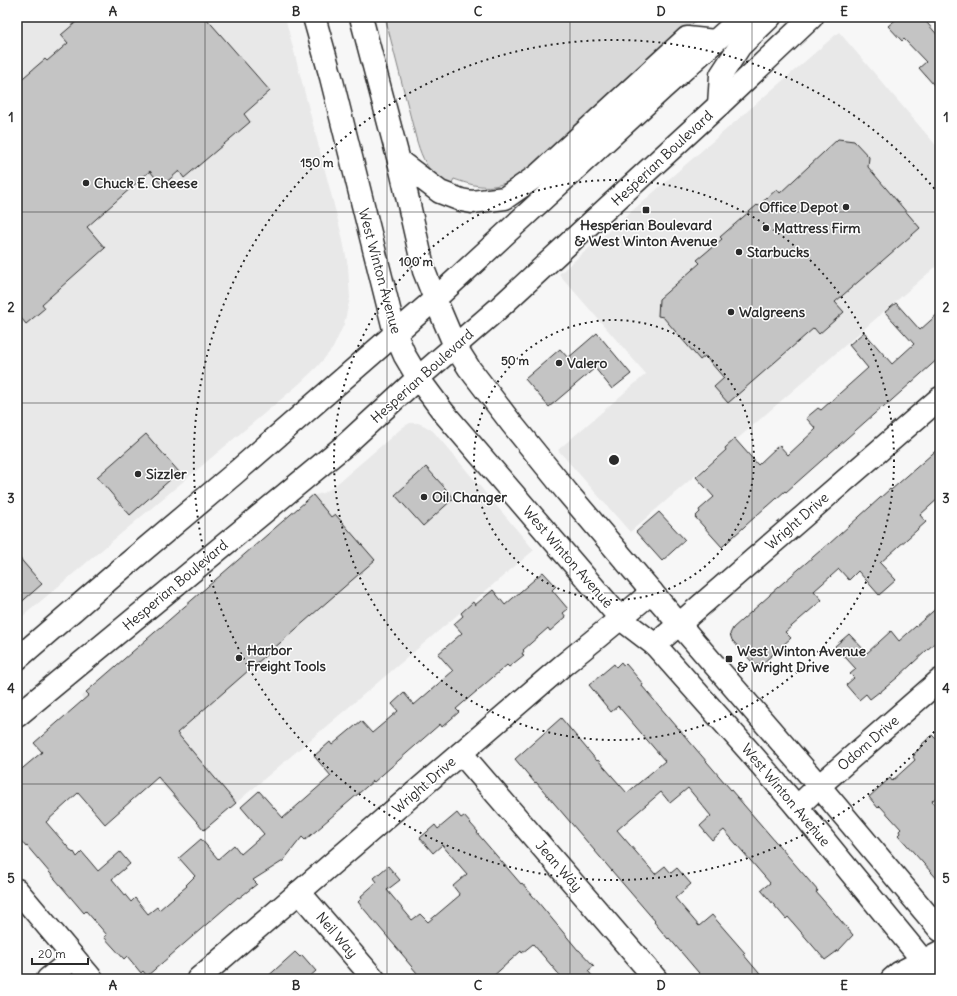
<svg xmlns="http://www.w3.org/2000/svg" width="957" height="996" font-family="Delius,sans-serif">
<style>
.built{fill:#e8e8e8}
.green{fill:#d9d9d9;stroke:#828282}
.building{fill:#c4c4c4;stroke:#2b2b2b}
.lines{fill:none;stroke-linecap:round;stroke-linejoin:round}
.minor-casing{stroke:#2b2b2b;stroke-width:25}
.major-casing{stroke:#2b2b2b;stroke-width:25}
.minor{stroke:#fff;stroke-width:22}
.major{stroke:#fff;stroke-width:22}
.grid{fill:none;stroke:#2b2b2b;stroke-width:1;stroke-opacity:0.55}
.ring{fill:none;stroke:#2b2b2b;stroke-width:2;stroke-dasharray:2 4}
.poi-dot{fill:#2b2b2b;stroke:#fff;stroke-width:1.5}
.labels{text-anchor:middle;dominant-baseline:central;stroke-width:3;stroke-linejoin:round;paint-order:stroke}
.street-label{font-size:14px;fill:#2b2b2b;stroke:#fff}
.poi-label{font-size:14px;font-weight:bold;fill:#2b2b2b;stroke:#fff;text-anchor:start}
.centre{fill:#2b2b2b;stroke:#fff;stroke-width:2}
.ring-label{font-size:12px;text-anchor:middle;font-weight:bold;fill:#2b2b2b;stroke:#fff;stroke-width:3;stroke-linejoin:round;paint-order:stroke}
.neatline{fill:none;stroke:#2b2b2b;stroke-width:1.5}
.grid-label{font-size:13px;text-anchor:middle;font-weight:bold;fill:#2b2b2b}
</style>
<rect width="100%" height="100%" fill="#f7f7f7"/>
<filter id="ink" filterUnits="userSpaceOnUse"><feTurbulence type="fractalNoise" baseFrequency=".025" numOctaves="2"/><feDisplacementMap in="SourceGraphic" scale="8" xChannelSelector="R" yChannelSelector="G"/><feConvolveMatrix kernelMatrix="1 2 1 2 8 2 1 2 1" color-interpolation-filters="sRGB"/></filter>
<g filter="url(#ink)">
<g class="built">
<polygon points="29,17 285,17 342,236 348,266 350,298 344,324 333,348 317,367 298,385 17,621 17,28"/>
<polygon points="839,32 940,150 940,263 630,532 558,450 646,374 559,274"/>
<polygon points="410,423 418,423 425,426 433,431 534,550 204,830 81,697 315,495 323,493 332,488 403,427"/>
</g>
<path class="green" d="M385 17H700C661 51 621 85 583 120 571 131 560 141 549 151 535 163 522 177 505 183 487 190 471 185 454 179L450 186C445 183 440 180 436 177 425 166 420 152 416 138Z"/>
<g class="building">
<polygon points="82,17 205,17 270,91 244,114 250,122 184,178 179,171 162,186 150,171 87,227 105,248 42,304 45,308 26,324 17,313 17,83 45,59 47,61 68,43 61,35"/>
<polygon points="899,17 922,17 940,38 940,92 919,68 926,62 904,39 902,41 888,26"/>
<polygon points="838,139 854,141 869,157 868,167 920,228 835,302 844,312 819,334 814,328 728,403 714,387 724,378 705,356 700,360 663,317 658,316 659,299 700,263 697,260 722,239 720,237 757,205 758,206 777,189 780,193"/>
<polygon points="896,303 920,330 940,312 940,357 883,408 882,407 786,492 785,491 767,507 767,506 722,547 695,517 700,512 699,510 714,497 696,477 726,450 725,448 735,439 758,465 779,445 788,455 816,429 806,418 818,408 821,410 868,368 849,345 864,332 892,364 914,344 885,312"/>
<polygon points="597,333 631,374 612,389 595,368 549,407 525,379 560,349 568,358"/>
<polygon points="146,434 179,472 130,515 97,477"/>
<polygon points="940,447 940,497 920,515 926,522 880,563 896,580 879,595 858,571 849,580 839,569 814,591 822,600 785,632 791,638 763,663 757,665 752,662 732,640 730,634 733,628 770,595 770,594 828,544 829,544 890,489 891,490"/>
<polygon points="426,467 454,498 423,526 395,495"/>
<polygon points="313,495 331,517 335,514 375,560 177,733 236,803 204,830 158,777 105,824 78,793 46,822 73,853 74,852 77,857 82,852 98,871 120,852 130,864 112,879 131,902 135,898 148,914 157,907 159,910 181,891 187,886 186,885 195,876 179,858 201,839 218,859 234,845 241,854 264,834 241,807 259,791 283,818 331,776 314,756 330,742 332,745 361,721 372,733 398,711 392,704 404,693 414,705 453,671 438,654 462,633 454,624 463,616 461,613 473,602 475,605 493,590 505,605 543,572 556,586 552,590 568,609 563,613 566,617 550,631 548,628 523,650 524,651 522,654 524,655 509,667 507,665 456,709 459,712 442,727 440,724 374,782 373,781 322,825 323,825 305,840 302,837 283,861 253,880 257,884 239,898 238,897 147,976 143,971 141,973 127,956 124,959 104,937 107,935 86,911 84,913 27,846 26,847 17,836 17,773 42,752 34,743 89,695 86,692"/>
<polygon points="659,512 685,540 662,561 636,532"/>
<polygon points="17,555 42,584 17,606"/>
<polygon points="940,605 940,638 898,677 879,693 879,692 870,699 866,694 859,700 846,685 854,678 850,674 856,669 835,646 849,634 867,653 891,631 899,641"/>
<polygon points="621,662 624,666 626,664 643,684 642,686 731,790 818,891 816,892 853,935 840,949 825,960 788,917 786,919 761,890 770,883 724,830 712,840 700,826 711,816 688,788 670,803 661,792 617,830 655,874 665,866 671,873 677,868 691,884 675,898 699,926 712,915 745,953 743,954 764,979 704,979 669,938 668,939 654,922 655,921 612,871 536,782 535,783 515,759 561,718 597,761 598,760 627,793 665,761 618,706 611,712 589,685 614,664 616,667"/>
<polygon points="932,735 940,743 940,794 932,801 940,811 940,882 898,835 900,833 899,831 901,829 880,806 878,808 869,797 890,778 892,781 915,760 913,757 915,755 914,754 921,747 920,746"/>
<polygon points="457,813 461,818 464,816 478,832 477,833 521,884 522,883 578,950 579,950 594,966 588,971 595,979 563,979 533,944 522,953 521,951 490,979 422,979 406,960 407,960 358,902 362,898 361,896 377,882 374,878 388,866 400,880 387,890 412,920 420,914 428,922 460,895 453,886 467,874 442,845 433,853 420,838 435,825 438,829"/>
<polygon points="295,952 300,957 302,955 316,971 307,979 265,979"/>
</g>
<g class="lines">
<defs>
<g id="minor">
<polyline points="655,645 940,398"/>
<polyline points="461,753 656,979"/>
<polyline points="797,807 819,786 940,680"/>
<polyline points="17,890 92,979"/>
<polyline points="299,892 374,979"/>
<polyline points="48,979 74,958"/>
<path d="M198 979 562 666C592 642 622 617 652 592"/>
<polyline points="892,979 899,973 940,952"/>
</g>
<g id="major">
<polyline points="314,17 331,77 395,333 405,356 418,378 444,413 621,619 655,645 749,751 797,807 938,979"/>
<polyline points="361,17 399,161 424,271 435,299 455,346 469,368 512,424 567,492 679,624 819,786 940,930"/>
<polyline points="719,105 721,75 740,46 770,17"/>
<polyline points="399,161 440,192 461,200 472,202 505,198 538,175 687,38 715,41"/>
<polyline points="17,659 120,570 234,474 435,299 662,89 742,17"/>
<polyline points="17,716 344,446 418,378 500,307 567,245 719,105 812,17"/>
</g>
</defs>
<use href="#minor" class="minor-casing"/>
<use href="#major" class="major-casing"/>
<use href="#minor" class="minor"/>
<use href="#major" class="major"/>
</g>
</g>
<path class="grid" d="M205 17V979M387 17V979M570 17V979M752 17V979M17 212H940M17 403H940M17 593H940M17 784H940"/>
<g class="ring">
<circle cx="614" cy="460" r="140"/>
<circle cx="614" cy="460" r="280"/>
<path d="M938 727A420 420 0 1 1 938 193"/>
</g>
<g class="poi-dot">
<circle cx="86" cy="183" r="4"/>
<circle cx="846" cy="207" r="4"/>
<rect x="642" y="206" width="8" height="8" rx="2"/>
<circle cx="766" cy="228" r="4"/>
<circle cx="739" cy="252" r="4"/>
<circle cx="731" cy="312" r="4"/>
<circle cx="559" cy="363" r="4"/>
<circle cx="138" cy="474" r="4"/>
<circle cx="424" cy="497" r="4"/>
<circle cx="239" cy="658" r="4"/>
<rect x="725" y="655" width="8" height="8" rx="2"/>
</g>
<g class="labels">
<g class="street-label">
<text transform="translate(662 158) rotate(-43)">Hesperian Boulevard</text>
<text transform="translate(380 271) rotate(75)">West Winton Avenue</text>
<text transform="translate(422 376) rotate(-42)">Hesperian Boulevard</text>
<text transform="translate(797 521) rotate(-41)">Wright Drive</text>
<text transform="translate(568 557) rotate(49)">West Winton Avenue</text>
<text transform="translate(175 585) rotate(-40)">Hesperian Boulevard</text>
<text transform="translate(868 743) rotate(-41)">Odom Drive</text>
<text transform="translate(424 785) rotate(-41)">Wright Drive</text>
<text transform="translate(786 795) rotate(50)">West Winton Avenue</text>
<text transform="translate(559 866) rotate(49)">Jean Way</text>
<text transform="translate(337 935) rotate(49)">Neil Way</text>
</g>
<g class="poi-label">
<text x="94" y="183">Chuck E. Cheese</text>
<text x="838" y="207" text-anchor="end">Office Depot</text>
<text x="646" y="225" text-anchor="middle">Hesperian Boulevard<tspan x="646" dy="16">&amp; West Winton Avenue</tspan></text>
<text x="774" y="228">Mattress Firm</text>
<text x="747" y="252">Starbucks</text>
<text x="739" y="312">Walgreens</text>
<text x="567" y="363">Valero</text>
<text x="146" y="474">Sizzler</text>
<text x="432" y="497">Oil Changer</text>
<text x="247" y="650">Harbor<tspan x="247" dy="16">Freight Tools</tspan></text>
<text x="737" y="651">West Winton Avenue<tspan x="737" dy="16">&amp; Wright Drive</tspan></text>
</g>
</g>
<circle cx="614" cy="460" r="6" class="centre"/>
<g class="ring-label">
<text x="317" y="167">150 m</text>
<text x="416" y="266">100 m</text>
<text x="515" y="365">50 m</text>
</g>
<rect width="957" height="996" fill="none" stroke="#fff" stroke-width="44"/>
<path d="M32 958v6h56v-6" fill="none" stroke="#2b2b2b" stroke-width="2"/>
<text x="38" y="958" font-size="12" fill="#2b2b2b" stroke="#ffffff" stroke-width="3" paint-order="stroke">20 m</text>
<rect x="22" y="22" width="913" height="952" class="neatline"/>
<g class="grid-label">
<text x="113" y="16">A</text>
<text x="296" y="16">B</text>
<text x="478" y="16">C</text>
<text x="661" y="16">D</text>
<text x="844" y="16">E</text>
<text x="11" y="122">1</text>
<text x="946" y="122">1</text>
<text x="11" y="312">2</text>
<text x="946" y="312">2</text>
<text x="11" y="503">3</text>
<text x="946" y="503">3</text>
<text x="11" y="693">4</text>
<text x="946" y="693">4</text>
<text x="11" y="883">5</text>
<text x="946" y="883">5</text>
<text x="113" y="990">A</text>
<text x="296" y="990">B</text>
<text x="478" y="990">C</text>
<text x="661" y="990">D</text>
<text x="844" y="990">E</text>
</g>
</svg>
